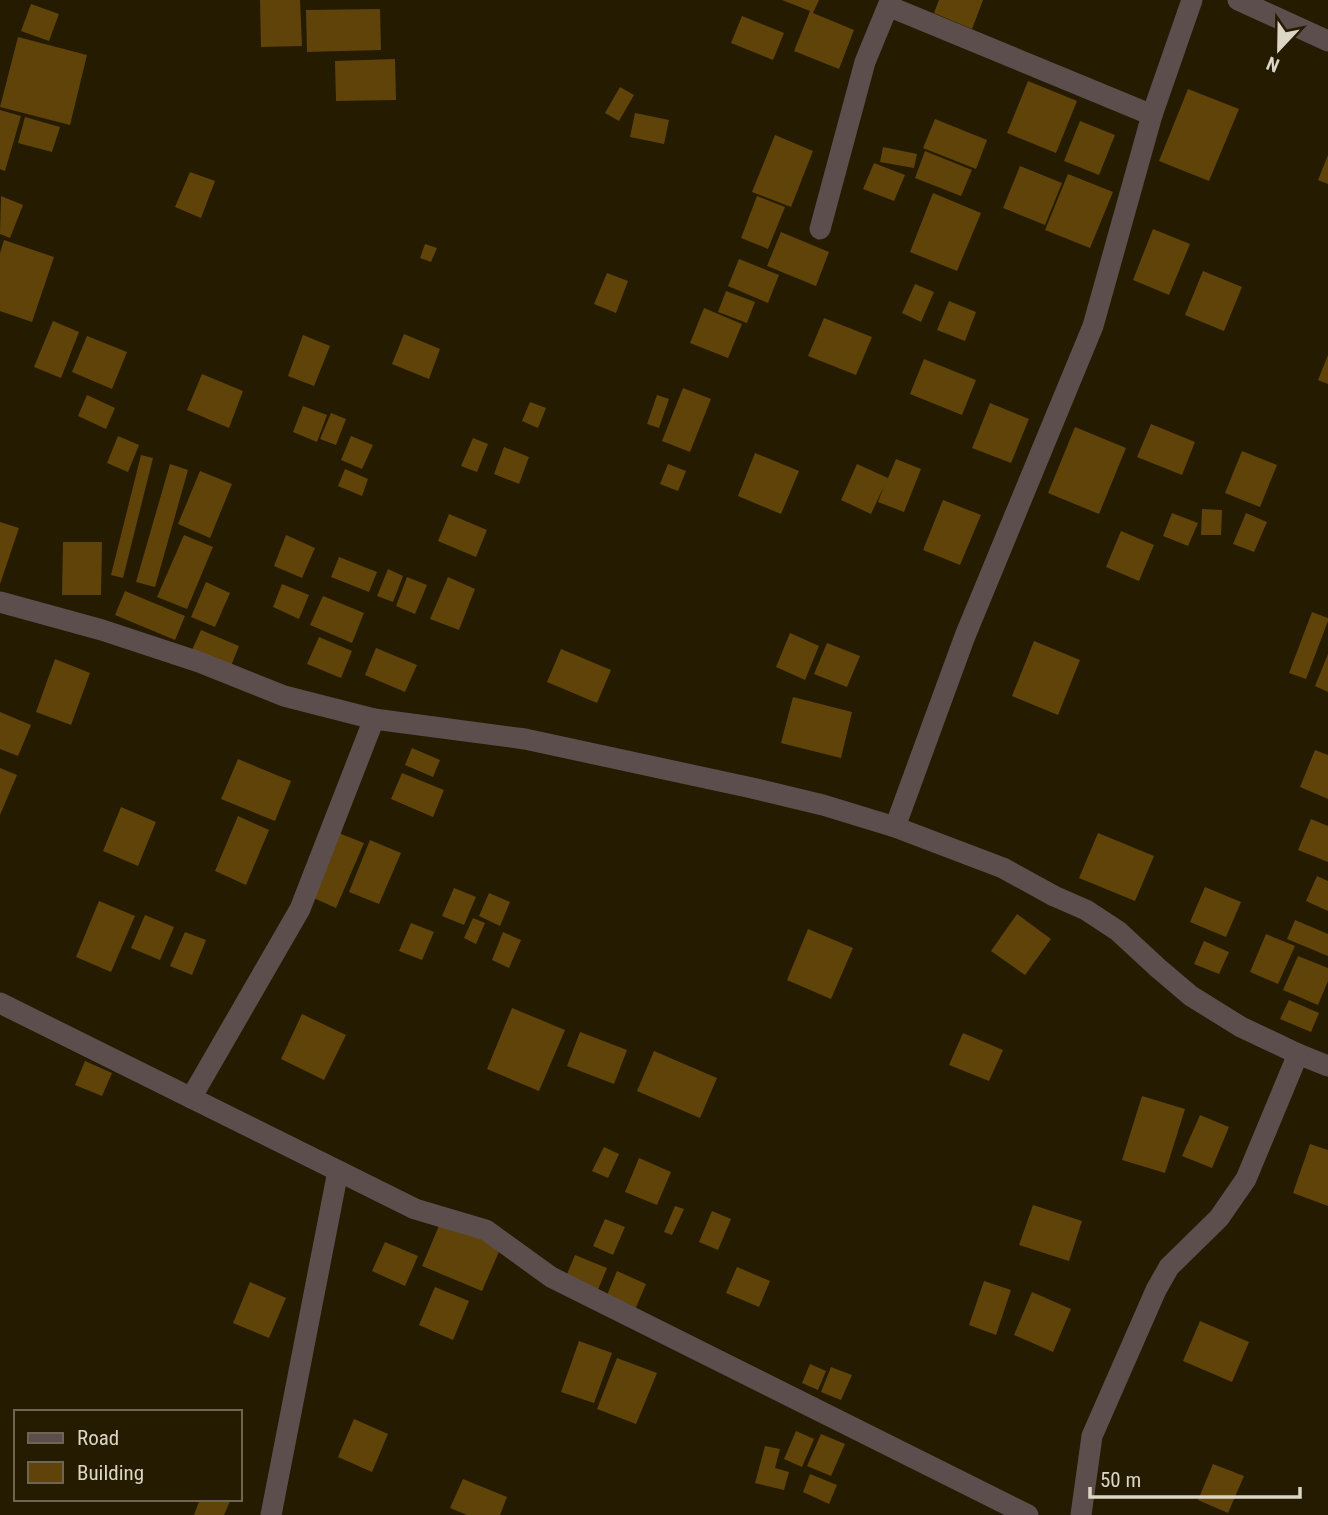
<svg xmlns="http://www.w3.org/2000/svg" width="1328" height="1515" font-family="'Roboto Condensed',sans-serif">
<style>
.building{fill:#604308}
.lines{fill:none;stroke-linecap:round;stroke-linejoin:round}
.minor{stroke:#5c4e4d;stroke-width:21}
</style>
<rect width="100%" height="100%" fill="#251b01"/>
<g class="building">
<polygon points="260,0 300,0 302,46 261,47"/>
<polygon points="782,0 819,0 813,13 854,30 839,69 794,51 810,11"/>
<polygon points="939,0 983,0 972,29 934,13"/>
<polygon points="31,4 59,14 49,41 21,31"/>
<polygon points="380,9 381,50 307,52 306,10"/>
<polygon points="742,16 784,33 773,60 731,43"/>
<polygon points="18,37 87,55 70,125 0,107"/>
<polygon points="395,59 396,100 336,101 335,61"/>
<polygon points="1028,81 1077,101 1056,153 1007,133"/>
<polygon points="620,87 634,95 619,121 605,113"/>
<polygon points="1188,89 1239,109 1209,181 1159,161"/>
<polygon points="0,110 21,116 5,171 0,169"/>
<polygon points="635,113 669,120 664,144 630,137"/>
<polygon points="25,117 60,127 52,152 18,143"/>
<polygon points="935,119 987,140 976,169 923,148"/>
<polygon points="1080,121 1115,135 1099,175 1064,161"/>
<polygon points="775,135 813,151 791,207 752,192"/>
<polygon points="883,147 917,154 914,168 880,162"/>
<polygon points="925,151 972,170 961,196 915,178"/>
<polygon points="1328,155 1328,184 1318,180"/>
<polygon points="874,163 905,175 894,201 863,189"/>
<polygon points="1020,166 1062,183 1045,225 1003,208"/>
<polygon points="190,172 215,181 201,218 175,207"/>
<polygon points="1068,174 1113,192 1090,248 1045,230"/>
<polygon points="933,193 981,213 957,271 910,252"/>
<polygon points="1,196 23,205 10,238 0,234"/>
<polygon points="757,196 785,207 768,249 741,238"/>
<polygon points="1153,229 1190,244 1169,295 1133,280"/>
<polygon points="781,232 829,252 816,286 767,266"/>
<polygon points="4,240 54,257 32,322 0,311 0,253"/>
<polygon points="425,244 437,248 431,262 420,258"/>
<polygon points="739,259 779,275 768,303 728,286"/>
<polygon points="1203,271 1242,287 1224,331 1185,315"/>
<polygon points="607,273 628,281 616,313 594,304"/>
<polygon points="915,284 934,292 921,322 902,313"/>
<polygon points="726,291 755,302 747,323 718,312"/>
<polygon points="949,301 976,312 965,341 937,330"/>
<polygon points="704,308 742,324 728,358 690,343"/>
<polygon points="824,318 872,337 856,375 808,356"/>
<polygon points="53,321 79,332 61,378 34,367"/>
<polygon points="404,334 440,349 429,379 392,364"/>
<polygon points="303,335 330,346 314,386 288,376"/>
<polygon points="87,336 127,352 112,389 72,372"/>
<polygon points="1328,355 1328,384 1318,380"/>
<polygon points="924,359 976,380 962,415 910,394"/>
<polygon points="202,374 243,391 229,428 187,410"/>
<polygon points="683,388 711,399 690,452 662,441"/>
<polygon points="87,395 115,408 106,429 78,416"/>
<polygon points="657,395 669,399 659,428 647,424"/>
<polygon points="530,402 546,408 538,428 522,421"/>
<polygon points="990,403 1029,419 1011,463 972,448"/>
<polygon points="303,406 327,415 317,442 293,432"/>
<polygon points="331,413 346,419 336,445 320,439"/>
<polygon points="1151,424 1195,442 1182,475 1137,457"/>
<polygon points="1075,427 1126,448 1099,514 1048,493"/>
<polygon points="118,436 139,445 128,472 107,463"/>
<polygon points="351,436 373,445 362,469 341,460"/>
<polygon points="473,438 488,444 477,472 461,466"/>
<polygon points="504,447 529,457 519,484 494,474"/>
<polygon points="1242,451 1277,465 1260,507 1225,493"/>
<polygon points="755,453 799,471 781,514 738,496"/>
<polygon points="141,455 153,458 123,578 111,575"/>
<polygon points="896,459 921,469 904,512 878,502 884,486 871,514 841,500 857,464 888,478"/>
<polygon points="170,464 188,470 155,587 136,582"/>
<polygon points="668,464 686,471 678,491 660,484"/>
<polygon points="345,469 368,479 362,496 338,486"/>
<polygon points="200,471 232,484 210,538 178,524"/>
<polygon points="943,500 981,515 960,565 923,550"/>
<polygon points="1202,509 1222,510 1221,535 1201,535"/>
<polygon points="1172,513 1198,523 1188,546 1163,536"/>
<polygon points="1246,513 1267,522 1254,552 1233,544"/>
<polygon points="449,514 487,530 476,557 438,541"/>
<polygon points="0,522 19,528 0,584"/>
<polygon points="1121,531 1154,545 1139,581 1106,567"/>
<polygon points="184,535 213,547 187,609 157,597"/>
<polygon points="286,535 315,548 302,578 274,566"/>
<polygon points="63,542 102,542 101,595 62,595"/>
<polygon points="339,557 377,572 369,592 331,577"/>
<polygon points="388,569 403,576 393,602 377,596"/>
<polygon points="407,577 427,585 415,614 396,606"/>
<polygon points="448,577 475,589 459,630 430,619"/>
<polygon points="206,582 230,593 215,627 191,617"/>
<polygon points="282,584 309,595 299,619 273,607"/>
<polygon points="125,591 185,616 175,640 115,615"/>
<polygon points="323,596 364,613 352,643 310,625"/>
<polygon points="1312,612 1328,618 1328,621 1306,679 1289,673"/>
<polygon points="201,630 239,646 231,666 192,650"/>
<polygon points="790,633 819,646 805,680 776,667"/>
<polygon points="319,637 352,651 341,678 307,664"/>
<polygon points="1034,641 1080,660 1058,715 1012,696"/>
<polygon points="827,643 860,656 847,687 814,674"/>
<polygon points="376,648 417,665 405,692 365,675"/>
<polygon points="561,649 611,670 597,703 547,682"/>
<polygon points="1328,654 1328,692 1315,686"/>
<polygon points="55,659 90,673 71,725 36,712"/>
<polygon points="793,697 852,712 841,758 781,743"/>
<polygon points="0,712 31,725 18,756 0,749"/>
<polygon points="412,748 440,760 433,777 405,765"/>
<polygon points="1315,750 1328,755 1328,799 1300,787"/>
<polygon points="238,759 291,781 275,821 221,799"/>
<polygon points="0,768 17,775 0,815"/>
<polygon points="402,773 444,790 433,817 391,799"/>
<polygon points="121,807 156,822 138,866 103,851"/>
<polygon points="238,816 269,830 246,885 215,871"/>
<polygon points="1311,819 1328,826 1328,862 1298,850"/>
<polygon points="336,832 364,843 336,908 309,896"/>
<polygon points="1098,833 1154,856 1135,901 1079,878"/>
<polygon points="370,840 401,853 379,904 349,892"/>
<polygon points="1317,876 1328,881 1328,911 1306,901"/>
<polygon points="1205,887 1241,902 1226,937 1190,922"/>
<polygon points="454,888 476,897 464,925 442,916"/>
<polygon points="489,893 510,902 500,926 479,916"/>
<polygon points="99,901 135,916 111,972 76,957"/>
<polygon points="1017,914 1051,939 1025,975 991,951"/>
<polygon points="145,915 174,927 160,960 131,948"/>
<polygon points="473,918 485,923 476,944 464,938"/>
<polygon points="1295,920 1328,934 1328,956 1287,939"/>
<polygon points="411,923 434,932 422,960 399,951"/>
<polygon points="808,929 853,948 831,999 787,980"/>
<polygon points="185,932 206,940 192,975 170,966"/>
<polygon points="503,932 521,940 509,968 492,960"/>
<polygon points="1266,934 1295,946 1278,984 1250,972"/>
<polygon points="1204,941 1229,952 1219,974 1194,964"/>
<polygon points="1298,956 1328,968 1328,981 1318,1005 1283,990"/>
<polygon points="1289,1000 1319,1013 1311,1032 1280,1019"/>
<polygon points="512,1008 565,1030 539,1091 487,1069"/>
<polygon points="302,1014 346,1035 324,1080 281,1059"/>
<polygon points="580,1032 627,1050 614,1084 567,1066"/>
<polygon points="963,1033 1003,1050 989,1081 949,1065"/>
<polygon points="654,1051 717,1078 700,1118 637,1091"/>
<polygon points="85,1061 112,1073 102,1096 75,1085"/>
<polygon points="1142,1096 1185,1109 1165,1173 1122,1160"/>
<polygon points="1200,1115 1229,1127 1212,1168 1182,1156"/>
<polygon points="1310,1144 1328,1150 1328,1206 1293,1193"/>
<polygon points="604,1147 619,1154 608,1178 592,1171"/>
<polygon points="639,1158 671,1172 657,1205 625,1192"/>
<polygon points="1033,1205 1082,1221 1069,1261 1019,1245"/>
<polygon points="675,1206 684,1209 672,1235 664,1232"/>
<polygon points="712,1211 731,1219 718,1250 699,1242"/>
<polygon points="605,1219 625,1227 613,1255 593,1246"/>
<polygon points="441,1221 501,1247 482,1291 422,1266"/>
<polygon points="385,1242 418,1256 405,1286 372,1271"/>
<polygon points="575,1255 607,1268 597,1292 565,1279"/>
<polygon points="737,1267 770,1281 759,1307 726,1293"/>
<polygon points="617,1271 646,1284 634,1312 605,1300"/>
<polygon points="984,1281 1011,1290 996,1335 969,1325"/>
<polygon points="250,1282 286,1298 269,1338 233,1323"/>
<polygon points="435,1287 469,1301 453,1340 419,1325"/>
<polygon points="1032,1292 1071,1309 1053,1352 1014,1335"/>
<polygon points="1200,1321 1249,1342 1232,1382 1183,1361"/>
<polygon points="579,1341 612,1353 594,1403 561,1392"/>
<polygon points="617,1358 657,1373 636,1424 597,1409"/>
<polygon points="810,1364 826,1371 818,1390 802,1383"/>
<polygon points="831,1367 852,1375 841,1400 821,1392"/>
<polygon points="354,1419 388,1434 372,1472 338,1457"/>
<polygon points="796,1431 814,1439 802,1467 784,1459"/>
<polygon points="821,1434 845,1444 831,1476 807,1466"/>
<polygon points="765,1446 780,1449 775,1468 789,1472 784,1490 755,1483"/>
<polygon points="1213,1464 1244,1476 1228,1513 1198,1500"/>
<polygon points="810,1474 837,1485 829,1504 803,1492"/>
<polygon points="463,1479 507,1497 500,1515 467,1515 450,1508"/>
<polygon points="200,1499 231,1499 224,1515 194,1515"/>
</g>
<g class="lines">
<g class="minor">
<polyline points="1238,0 1328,41"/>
<polyline points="820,229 865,62 888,6 1152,115"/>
<polyline points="0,602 102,630 199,662 284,696 374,719 525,739 752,788 823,805 895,827 1003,868 1054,896 1086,910 1118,931 1158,968 1191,996 1241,1027 1298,1054 1328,1066"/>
<polyline points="895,827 965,636 1093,326 1152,115 1192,0"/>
<polyline points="0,1003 415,1209 486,1230 551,1277 1028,1515"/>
<polyline points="191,1098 300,909 374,719"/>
<polyline points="271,1515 338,1171"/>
<polyline points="1081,1515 1092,1436 1156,1290 1169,1267 1219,1218 1246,1179 1298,1054"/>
</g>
</g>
<rect x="14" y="1410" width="228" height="91" fill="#251b01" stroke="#6e6650" stroke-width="2"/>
<rect x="28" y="1433" width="35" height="10" fill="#5c4e4d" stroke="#6e6650" stroke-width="2"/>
<text x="77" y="1445" font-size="21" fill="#dcd6c6">Road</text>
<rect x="28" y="1462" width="35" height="21" fill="#604308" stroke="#6e6650" stroke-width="2"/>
<text x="77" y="1480" font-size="21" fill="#dcd6c6">Building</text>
<g transform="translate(1279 49) rotate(202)" stroke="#251b01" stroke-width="5" paint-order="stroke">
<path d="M0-5L12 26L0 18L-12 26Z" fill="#dcd6c6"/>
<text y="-10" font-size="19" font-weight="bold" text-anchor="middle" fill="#dcd6c6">N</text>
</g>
<path d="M1090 1487v10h210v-10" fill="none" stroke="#dcd6c6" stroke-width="3.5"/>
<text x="1100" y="1487" font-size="21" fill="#dcd6c6" stroke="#251b01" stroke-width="5" paint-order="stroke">50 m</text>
</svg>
